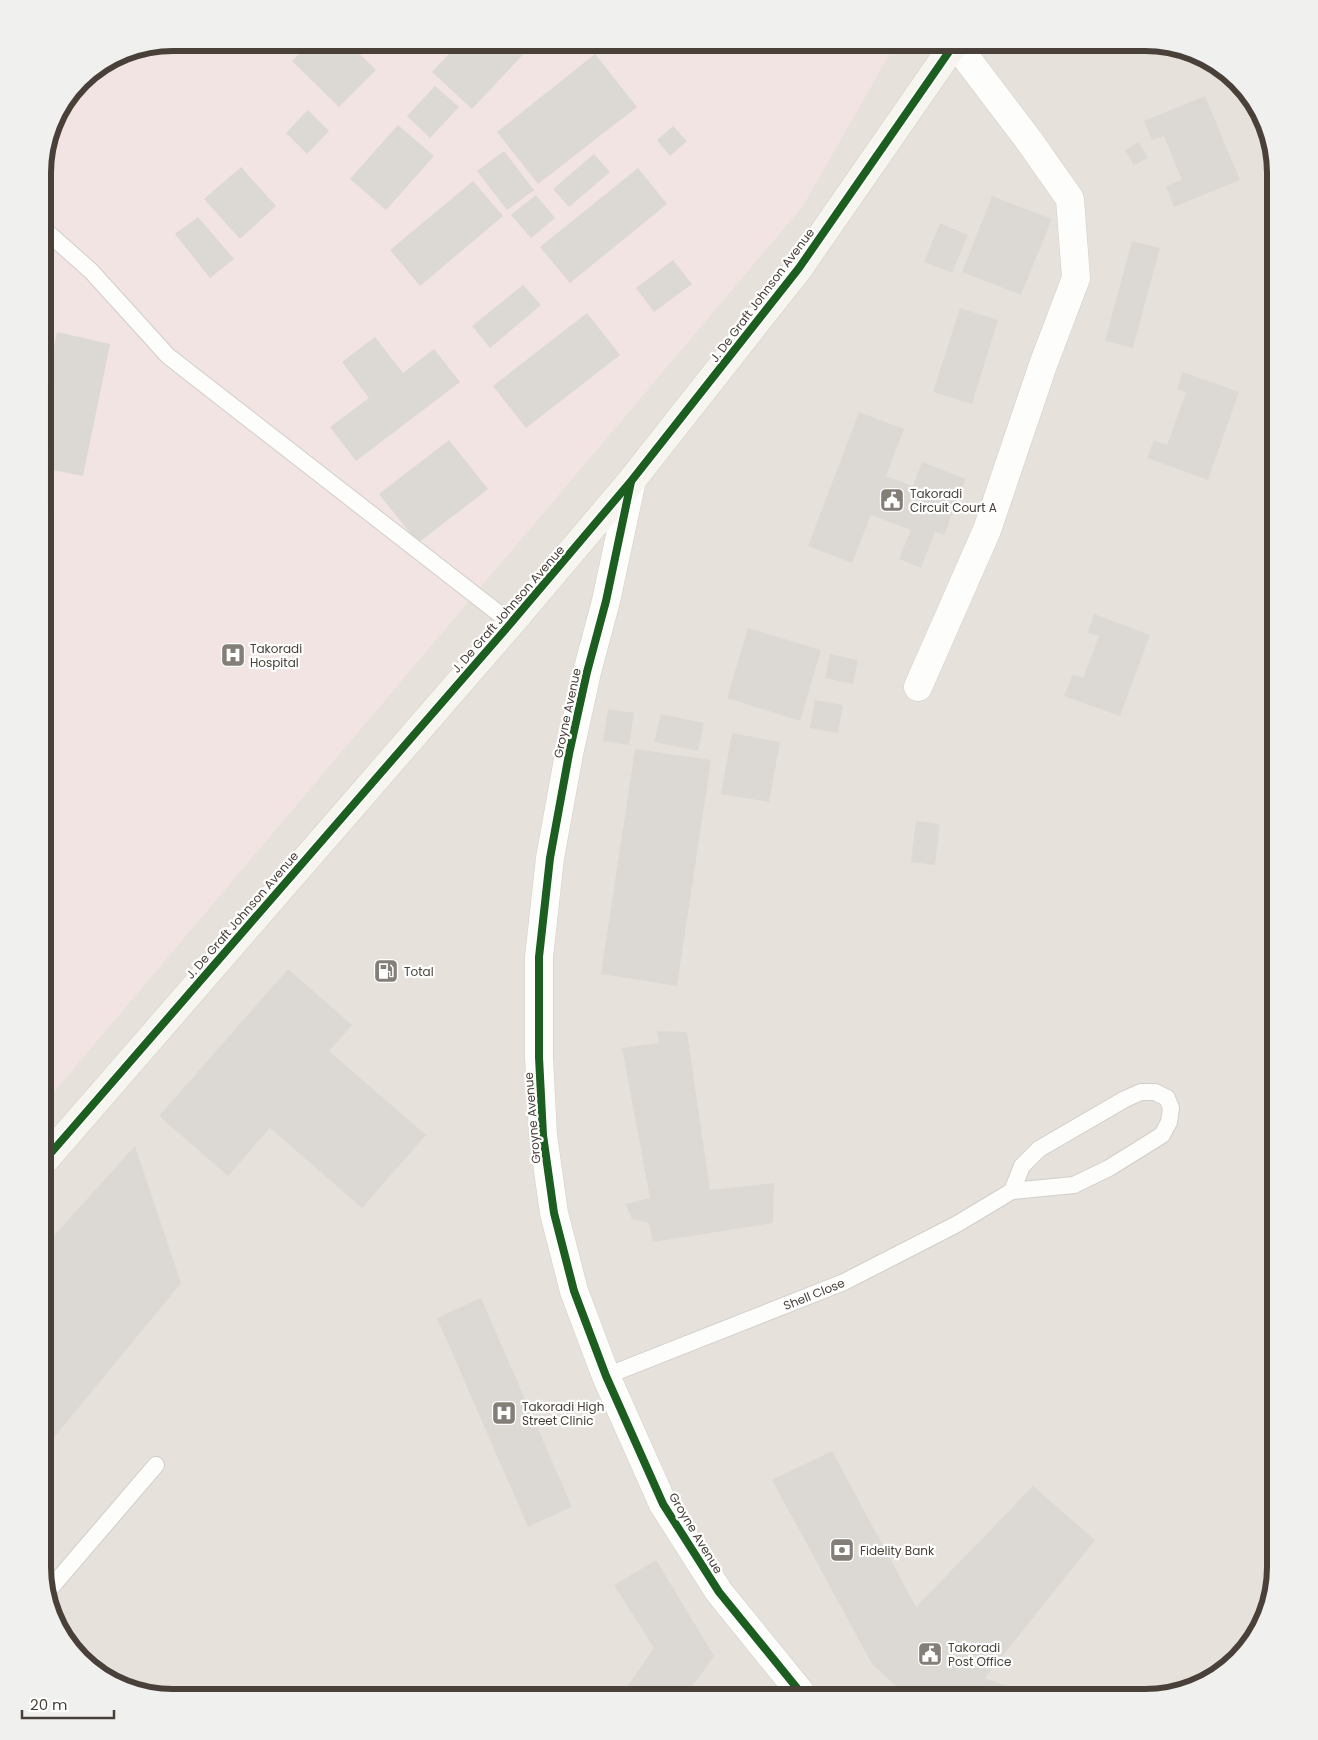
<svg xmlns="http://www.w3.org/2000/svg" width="1318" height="1740" font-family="Poppins,sans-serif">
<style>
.residential{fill:#e7e1db}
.medical{fill:#f1e4e2}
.building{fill:#dcd9d5}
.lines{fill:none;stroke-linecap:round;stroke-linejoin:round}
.lane-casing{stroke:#d1ceca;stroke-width:18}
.street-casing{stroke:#d1ceca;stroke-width:29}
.secondary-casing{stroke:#d2ccc4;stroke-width:29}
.lane{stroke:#fdfdfc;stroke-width:16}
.street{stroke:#fdfdfc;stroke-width:28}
.secondary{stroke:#f7f5f0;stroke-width:28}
.cycleway-casing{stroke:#fff;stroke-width:11}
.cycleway{stroke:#1b5e20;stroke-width:8}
.labels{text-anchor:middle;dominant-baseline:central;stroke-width:4.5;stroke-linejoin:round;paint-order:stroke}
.street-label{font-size:12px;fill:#494139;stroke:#fff}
.poi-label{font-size:12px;fill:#494139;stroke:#fff;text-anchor:start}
.rim{fill:none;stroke:#494139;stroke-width:6}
</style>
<rect width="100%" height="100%" fill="#f3f0ed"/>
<polygon class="residential" points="173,43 1153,43 1210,60 1254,101 1275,173 1275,1567 1258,1632 1217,1676 1145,1697 173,1697 108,1680 64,1639 43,1567 43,164 56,115 87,75 123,52"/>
<polygon class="medical" points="173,43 896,43 803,206 43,1105 43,164 56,115 87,75 123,52"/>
<g class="building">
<polygon points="311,43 348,43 376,70 339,107 292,61"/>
<polygon points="459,43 534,43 472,109 432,72"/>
<polygon points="595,54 637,107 538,184 497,132"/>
<polygon points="435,86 459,107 430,138 407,116"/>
<polygon points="1205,96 1240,180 1174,207 1166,186 1182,180 1164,136 1152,140 1144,121"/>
<polygon points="308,110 329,131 307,154 286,133"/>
<polygon points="398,125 434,156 386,210 350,179"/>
<polygon points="673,126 687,141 670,156 657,140"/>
<polygon points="1139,142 1148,158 1134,165 1125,150"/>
<polygon points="504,151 534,190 507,210 477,171"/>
<polygon points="594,154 610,172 569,207 553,189"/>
<polygon points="241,167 276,206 240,239 204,199"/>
<polygon points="638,168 667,204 570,283 540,247"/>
<polygon points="473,181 503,216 420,286 390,250"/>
<polygon points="536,195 555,218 531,238 511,215"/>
<polygon points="992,196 1052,219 1021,295 962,272"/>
<polygon points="198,217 234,259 210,278 175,234"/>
<polygon points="940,223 968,235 952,273 924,262"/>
<polygon points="1132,241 1160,248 1133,348 1105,341"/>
<polygon points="673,260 692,284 654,312 636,288"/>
<polygon points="523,285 541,305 490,348 472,326"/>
<polygon points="960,308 998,320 972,404 933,392"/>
<polygon points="587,313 620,355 526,428 493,386"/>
<polygon points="57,332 110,344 83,476 43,468 43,385 46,385"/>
<polygon points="375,337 403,373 434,349 460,382 356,461 330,427 369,398 342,362"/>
<polygon points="1183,372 1239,392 1208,480 1147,458 1154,440 1167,445 1186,392 1177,389"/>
<polygon points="859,412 904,429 886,476 913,486 922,462 966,479 944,535 935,532 921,568 899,559 911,530 871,515 852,563 808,546"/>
<polygon points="449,440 488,489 418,543 379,494"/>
<polygon points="1094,614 1150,635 1120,716 1064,696 1073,674 1083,678 1099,636 1087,633"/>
<polygon points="748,628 821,650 800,721 727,698"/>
<polygon points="830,654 858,660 853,684 825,678"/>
<polygon points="815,700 843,705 838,733 810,728"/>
<polygon points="608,709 634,713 629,745 603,741"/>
<polygon points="661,714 704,723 698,751 654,742"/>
<polygon points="732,733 780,742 769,802 721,794"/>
<polygon points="635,749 711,760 677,986 601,974"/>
<polygon points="916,821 940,824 935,865 911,862"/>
<polygon points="288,969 352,1025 329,1051 426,1135 362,1208 270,1128 228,1176 159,1116"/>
<polygon points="657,1031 687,1032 710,1190 774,1183 773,1223 653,1242 649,1223 632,1219 625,1204 650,1198 622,1048 659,1043"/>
<polygon points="135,1146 181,1283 43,1451 43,1248"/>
<polygon points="481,1298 572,1507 528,1527 437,1318"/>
<polygon points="832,1451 916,1607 1033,1486 1095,1540 985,1678 1035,1697 908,1697 872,1664 772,1480"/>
<polygon points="656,1560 714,1656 685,1697 620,1697 654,1648 614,1585"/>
</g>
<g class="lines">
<defs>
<g id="lane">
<polyline points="43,230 47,232 91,271 168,356 511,623"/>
<polyline points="606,1376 844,1282 957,1224 1012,1191 1074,1185 1109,1168 1162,1135 1169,1122 1171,1108 1167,1098 1155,1092 1141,1092 1125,1099 1039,1149 1022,1166 1012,1191"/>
<polyline points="49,1590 156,1465"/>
</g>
<g id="street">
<polyline points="632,480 606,601 587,672 569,754 550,858 539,957 539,1057 543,1135 554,1213 574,1291 606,1376 663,1504 719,1592 801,1693 801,1697"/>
<polyline points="918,687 987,530 1043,365 1076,278 1070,199 1030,142 955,43"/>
</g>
<polyline id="secondary" points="43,1162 511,623 632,480 799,268 955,43"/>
</defs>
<use href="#lane" class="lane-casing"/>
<use href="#street" class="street-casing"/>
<use href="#secondary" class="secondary-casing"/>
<use href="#lane" class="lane"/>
<use href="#street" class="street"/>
<use href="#secondary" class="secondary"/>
<defs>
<g id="cycleway">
<polyline points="631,482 606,601 587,672 569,754 550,858 539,957 539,1057 543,1135 554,1213 574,1291 606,1376 663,1504 719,1592 801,1693 801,1697"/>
<polyline points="43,1162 511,623 632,480 799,268 955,43"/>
</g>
</defs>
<use href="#cycleway" class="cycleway-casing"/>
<use href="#cycleway" class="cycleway"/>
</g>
<defs>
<symbol id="civic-square" viewBox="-11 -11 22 22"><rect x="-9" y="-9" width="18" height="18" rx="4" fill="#847e78" stroke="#fff"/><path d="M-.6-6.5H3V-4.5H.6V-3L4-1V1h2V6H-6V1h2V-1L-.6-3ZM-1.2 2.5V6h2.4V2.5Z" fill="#fff"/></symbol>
<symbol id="hospital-square" viewBox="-11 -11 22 22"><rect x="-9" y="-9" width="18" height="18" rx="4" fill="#847e78" stroke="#fff"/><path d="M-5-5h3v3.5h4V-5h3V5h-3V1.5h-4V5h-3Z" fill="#fff"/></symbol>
<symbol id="fuel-square" viewBox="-11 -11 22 22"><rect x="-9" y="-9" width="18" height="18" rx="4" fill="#847e78" stroke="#fff"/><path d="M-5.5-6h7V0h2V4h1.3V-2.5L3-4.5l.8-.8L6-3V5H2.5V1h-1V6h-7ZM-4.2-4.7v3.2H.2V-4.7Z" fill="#fff"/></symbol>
<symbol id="bank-square" viewBox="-11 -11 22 22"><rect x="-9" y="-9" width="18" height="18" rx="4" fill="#847e78" stroke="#fff"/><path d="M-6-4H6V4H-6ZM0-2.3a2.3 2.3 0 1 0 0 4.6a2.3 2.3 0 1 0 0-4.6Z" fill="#fff"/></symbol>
</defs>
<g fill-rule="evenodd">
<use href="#civic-square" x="878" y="486" width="28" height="28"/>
<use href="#hospital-square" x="219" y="641" width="28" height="28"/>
<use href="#fuel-square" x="372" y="957" width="28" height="28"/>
<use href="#hospital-square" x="490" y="1399" width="28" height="28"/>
<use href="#bank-square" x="828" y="1536" width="28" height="28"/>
<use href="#civic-square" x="916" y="1640" width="28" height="28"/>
</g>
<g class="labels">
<g class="street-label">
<text transform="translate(762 295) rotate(-53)">J. De Graft Johnson Avenue</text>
<text transform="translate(508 609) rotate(-49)">J. De Graft Johnson Avenue</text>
<text transform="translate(567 713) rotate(-78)">Groyne Avenue</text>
<text transform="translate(242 915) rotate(-49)">J. De Graft Johnson Avenue</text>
<text transform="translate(532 1118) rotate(-95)">Groyne Avenue</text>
<text transform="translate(814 1294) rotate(-22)">Shell Close</text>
<text transform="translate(696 1533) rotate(59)">Groyne Avenue</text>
</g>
<g class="poi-label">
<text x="910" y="493">Takoradi<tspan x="910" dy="14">Circuit Court A</tspan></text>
<text x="250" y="648">Takoradi<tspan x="250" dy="14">Hospital</tspan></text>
<text x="404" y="971">Total</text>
<text x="522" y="1406">Takoradi High<tspan x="522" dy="14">Street Clinic</tspan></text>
<text x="860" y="1550">Fidelity Bank</text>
<text x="948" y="1647">Takoradi<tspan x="948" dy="14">Post Office</tspan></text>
</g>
</g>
<path d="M0 0H1318V1740H0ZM173 51H1145A122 122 0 0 1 1267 173V1567A122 122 0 0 1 1145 1689H173A122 122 0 0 1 51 1567V173A122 122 0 0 1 173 51Z" fill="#f0f0ef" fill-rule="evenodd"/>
<path class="rim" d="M173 51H1145A122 122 0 0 1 1267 173V1567A122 122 0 0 1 1145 1689H173A122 122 0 0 1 51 1567V173A122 122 0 0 1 173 51Z"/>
<path d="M22 1710v8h92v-8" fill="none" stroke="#494139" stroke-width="2.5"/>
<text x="30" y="1710" font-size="15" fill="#494139" stroke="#ffffff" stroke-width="4" paint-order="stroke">20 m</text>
</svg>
